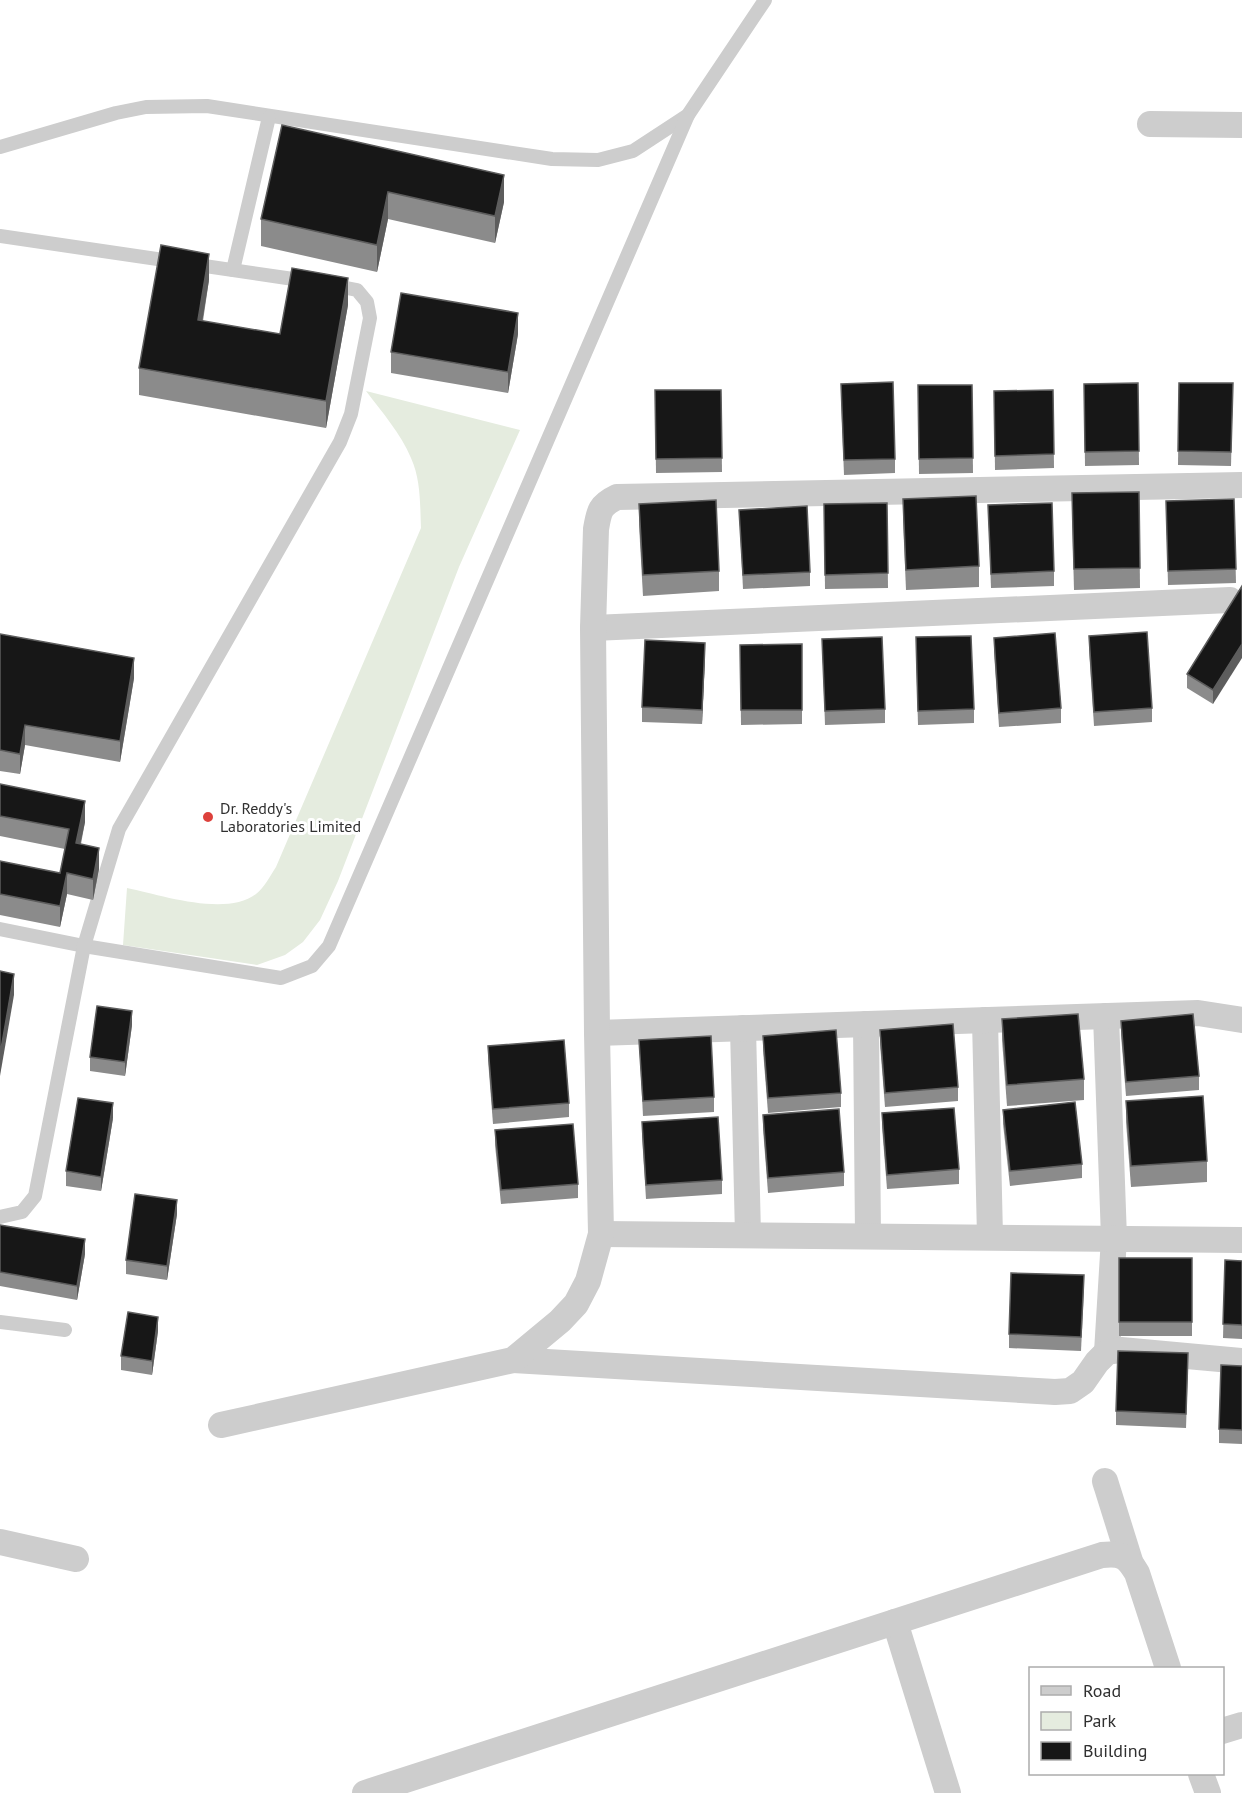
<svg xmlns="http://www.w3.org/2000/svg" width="1242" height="1793" font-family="'PT Sans',sans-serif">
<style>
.green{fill:#e5ecdf}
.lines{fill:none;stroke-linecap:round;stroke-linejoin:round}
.lane{stroke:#cdcdcd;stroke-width:14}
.street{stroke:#cdcdcd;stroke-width:26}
.wall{fill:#8b8b8b}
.shaded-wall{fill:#5d5d5d}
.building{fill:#171717;stroke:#5d5d5d;stroke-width:1.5}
.poi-dot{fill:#dd413c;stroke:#fff;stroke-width:2}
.labels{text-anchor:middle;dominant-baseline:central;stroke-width:6;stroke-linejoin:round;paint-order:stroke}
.poi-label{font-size:16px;fill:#303030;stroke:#fff;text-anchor:start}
</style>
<rect width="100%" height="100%" fill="#fff"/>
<path class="green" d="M366 391 520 430 459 567 338 881 320 920 303 942 285 955 257 965 123 945 127 888C161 895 226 917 256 894 264 888 270 876 276 867L421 528C420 505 421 480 411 458 401 434 382 412 366 391Z"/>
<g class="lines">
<g class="lane">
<polyline points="0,147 116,113 146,107 207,106 552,159 598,160 633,151 688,115 765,0"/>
<polyline points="0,236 307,281"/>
<polyline points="233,270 269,117"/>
<polyline points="0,929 84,946 281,978 312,966 329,946 688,115"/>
<polyline points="0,1217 22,1212 35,1196 84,946 119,829 340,442 351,414 370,318 367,302 357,290 331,285"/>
<polyline points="0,1322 65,1330"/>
</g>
<g class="street">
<polyline points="1150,124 1242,125"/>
<polyline points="593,628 1230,600"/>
<polyline points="1106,1016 1114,1238 1107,1352"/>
<polyline points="985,1020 990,1237"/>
<polyline points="866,1024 868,1236"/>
<polyline points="743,1028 748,1235"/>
<polyline points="597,1033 1198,1013 1242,1020"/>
<polyline points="601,1234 1242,1240"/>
<polyline points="513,1360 1055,1392 1070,1391 1083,1382 1097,1362 1107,1352 1121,1350 1242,1361"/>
<path d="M221 1425 513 1360 560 1321 576 1304 588 1281 601 1234 597 1033 593 628 596 529C599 511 600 505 617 497L1242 485"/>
<polyline points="1105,1481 1130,1561"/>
<polyline points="0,1542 76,1559"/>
<polyline points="895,1622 948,1793"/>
<polyline points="1222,1731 1242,1725"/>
<polyline points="1201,1774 1208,1793"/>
<path d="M365 1793 1102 1555C1122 1553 1127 1556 1137 1573L1168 1668"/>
</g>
</g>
<g class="wall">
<polygon points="282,125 504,202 495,243 388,219 377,272 261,246 261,219"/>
<polygon points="209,280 203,321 280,334 348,305 326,428 139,395 139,368"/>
<polygon points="518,334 508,393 391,373 391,352"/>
<polygon points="1138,383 1139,465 1085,466 1084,384"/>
<polygon points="1179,383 1233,383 1231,466 1178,465"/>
<polygon points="918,385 972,385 973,473 919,474"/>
<polygon points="655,390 721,390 722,472 656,473"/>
<polygon points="1053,390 1054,468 995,470 994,391"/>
<polygon points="841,398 895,459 895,473 844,475"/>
<polygon points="1139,492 1140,588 1074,590 1072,514"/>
<polygon points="903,499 979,566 979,587 906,590 903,520"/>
<polygon points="1234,499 1236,583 1168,585 1166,501"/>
<polygon points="887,503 888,588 825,589 824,504"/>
<polygon points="639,504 719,571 719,591 643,596 639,525"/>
<polygon points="988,505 1054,571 1054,586 991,588"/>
<polygon points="739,510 810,572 810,586 743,589"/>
<polygon points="1242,586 1213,704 1187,688 1187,674"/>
<polygon points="0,634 134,678 120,762 25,745 20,774 0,771"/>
<polygon points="1089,636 1152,708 1152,722 1094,726 1089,650"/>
<polygon points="994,638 1061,708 1061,723 999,727 994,652"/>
<polygon points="822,639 885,709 885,723 825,725"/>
<polygon points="802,644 802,724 741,725 740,645"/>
<polygon points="916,651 974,709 974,723 918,725"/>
<polygon points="705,657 702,724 642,722 642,707"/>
<polygon points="0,784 85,822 81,844 99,869 93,900 67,894 60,927 0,915 0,861 60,873 65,849 0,836"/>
<polygon points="1002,1019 1084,1079 1084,1100 1007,1106 1002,1040"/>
<polygon points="1121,1021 1199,1076 1199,1090 1126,1096 1121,1035"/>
<polygon points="132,1025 125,1076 90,1071 90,1057"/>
<polygon points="880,1030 958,1087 958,1101 885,1107 880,1044"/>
<polygon points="763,1036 841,1093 841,1107 768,1113 763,1050"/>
<polygon points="639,1040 714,1097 714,1112 643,1116"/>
<polygon points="488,1046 569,1103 569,1117 493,1124 488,1060"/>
<polygon points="1126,1101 1207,1161 1207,1182 1131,1187 1126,1122"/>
<polygon points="1003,1110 1082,1164 1082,1178 1010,1186 1003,1124"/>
<polygon points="882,1113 959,1169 959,1184 887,1189 882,1127"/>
<polygon points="763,1115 844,1172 844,1186 768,1193 763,1129"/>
<polygon points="113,1118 101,1191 66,1186 66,1171"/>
<polygon points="642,1122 722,1180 722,1194 646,1199 642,1136"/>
<polygon points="495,1130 578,1184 578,1198 501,1204 495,1145"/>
<polygon points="177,1214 167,1280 126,1274 126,1260"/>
<polygon points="0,1225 85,1254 77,1300 0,1286"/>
<rect x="1119" y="1258" width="73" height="78"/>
<polygon points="1225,1260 1242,1261 1242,1339 1223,1338"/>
<polygon points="1084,1289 1081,1351 1009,1348 1009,1334"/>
<polygon points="158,1331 152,1375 121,1370 121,1356"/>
<polygon points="1242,1366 1242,1444 1219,1443 1219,1429"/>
<polygon points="1188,1367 1186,1428 1116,1425 1116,1411"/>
</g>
<g class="shaded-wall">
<polygon points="504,175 504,202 495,243 495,216"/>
<polygon points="388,192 388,219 377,272 377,245"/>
<polygon points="209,254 209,280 198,347 198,320"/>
<polygon points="348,278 348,305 326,428 326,401"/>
<polygon points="518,313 518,334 508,393 508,372"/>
<polygon points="705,643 705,657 702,724 702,710"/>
<polygon points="1242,644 1242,658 1213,704 1213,690"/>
<polygon points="134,658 134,678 120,762 120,741"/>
<polygon points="25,725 25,745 20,774 20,754"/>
<polygon points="85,801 85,822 76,864 76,843"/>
<polygon points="99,848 99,869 93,900 93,879"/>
<polygon points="67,873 67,894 60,927 60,906"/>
<polygon points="14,974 14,995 0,1076 0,1055"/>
<polygon points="132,1011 132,1025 125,1076 125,1062"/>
<polygon points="113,1103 113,1118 101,1191 101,1177"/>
<polygon points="177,1200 177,1214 167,1280 167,1266"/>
<polygon points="85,1239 85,1254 77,1300 77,1286"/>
<polygon points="158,1317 158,1331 152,1375 152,1361"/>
</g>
<g class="building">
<polygon points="282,125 504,175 495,216 388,192 377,245 261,219"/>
<polygon points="161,245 209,254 198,320 280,334 292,268 348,278 326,401 139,368"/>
<polygon points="401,293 518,313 508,372 391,352"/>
<polygon points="893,382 895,459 844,460 841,384"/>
<polygon points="1138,383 1139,451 1085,452 1084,384"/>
<polygon points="1179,383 1233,383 1231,452 1178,451"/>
<polygon points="918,385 972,385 973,458 919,459"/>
<polygon points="655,390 721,390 722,458 656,459"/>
<polygon points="1053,390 1054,454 995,456 994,391"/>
<polygon points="1139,492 1140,568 1074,569 1072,493"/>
<polygon points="976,496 979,566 906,570 903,499"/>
<polygon points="1234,499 1236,569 1168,571 1166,501"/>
<polygon points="716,500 719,571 643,575 639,504"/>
<polygon points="887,503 888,573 825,575 824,504"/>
<polygon points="1052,503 1054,571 991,574 988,505"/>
<polygon points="807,506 810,572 743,575 739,510"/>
<polygon points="1242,586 1242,644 1213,690 1187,674"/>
<polygon points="1147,632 1152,708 1094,712 1089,636"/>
<polygon points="1055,633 1061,708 999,713 994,638"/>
<polygon points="0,634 134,658 120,741 25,725 20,754 0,750"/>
<polygon points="971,636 974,709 918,711 916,637"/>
<polygon points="882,637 885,709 825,711 822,639"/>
<polygon points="645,640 705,643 702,710 642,707"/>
<polygon points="802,644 802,710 741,710 740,645"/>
<polygon points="0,784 85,801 76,843 99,848 93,879 67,873 60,906 0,894 0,861 60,873 69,829 0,816"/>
<polygon points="0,971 14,974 0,1055"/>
<polygon points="97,1006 132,1011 125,1062 90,1057"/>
<polygon points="1078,1014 1084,1079 1007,1085 1002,1019"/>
<polygon points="1193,1014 1199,1076 1126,1082 1121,1021"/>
<polygon points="953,1024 958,1087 885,1093 880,1030"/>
<polygon points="836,1030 841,1093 768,1098 763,1036"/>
<polygon points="711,1036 714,1097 643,1101 639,1040"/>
<polygon points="564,1040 569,1103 493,1109 488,1046"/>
<polygon points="1203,1096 1207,1161 1131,1166 1126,1101"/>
<polygon points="78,1098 113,1103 101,1177 66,1171"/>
<polygon points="1075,1102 1082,1164 1010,1171 1003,1110"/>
<polygon points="954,1108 959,1169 887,1175 882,1113"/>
<polygon points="839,1109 844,1172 768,1178 763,1115"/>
<polygon points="718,1117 722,1180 646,1185 642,1122"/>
<polygon points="573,1124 578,1184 501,1190 495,1130"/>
<polygon points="135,1194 177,1200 167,1266 126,1260"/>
<polygon points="0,1225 85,1239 77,1286 0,1272"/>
<rect x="1119" y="1258" width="73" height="64"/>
<polygon points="1225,1260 1242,1261 1242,1325 1223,1324"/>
<polygon points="1011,1273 1084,1275 1081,1337 1009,1334"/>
<polygon points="128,1312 158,1317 152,1361 121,1356"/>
<polygon points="1118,1351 1188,1353 1186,1414 1116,1411"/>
<polygon points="1221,1365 1242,1366 1242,1430 1219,1429"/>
</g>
<circle class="poi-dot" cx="208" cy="817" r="6"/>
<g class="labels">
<g class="poi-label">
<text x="220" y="808">Dr. Reddy's<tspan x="220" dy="18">Laboratories Limited</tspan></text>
</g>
</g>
<rect x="1029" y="1667" width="195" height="108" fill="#ffffff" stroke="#acacac" stroke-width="1.5"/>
<rect x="1041" y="1686" width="30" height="9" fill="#cdcdcd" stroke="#acacac" stroke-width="1.5"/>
<text x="1083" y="1697" font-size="18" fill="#303030">Road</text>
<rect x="1041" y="1712" width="30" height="18" fill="#e5ecdf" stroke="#acacac" stroke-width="1.5"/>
<text x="1083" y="1727" font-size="18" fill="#303030">Park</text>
<rect x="1041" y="1742" width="30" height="18" fill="#171717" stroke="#acacac" stroke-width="1.5"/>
<text x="1083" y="1757" font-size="18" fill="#303030">Building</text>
</svg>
